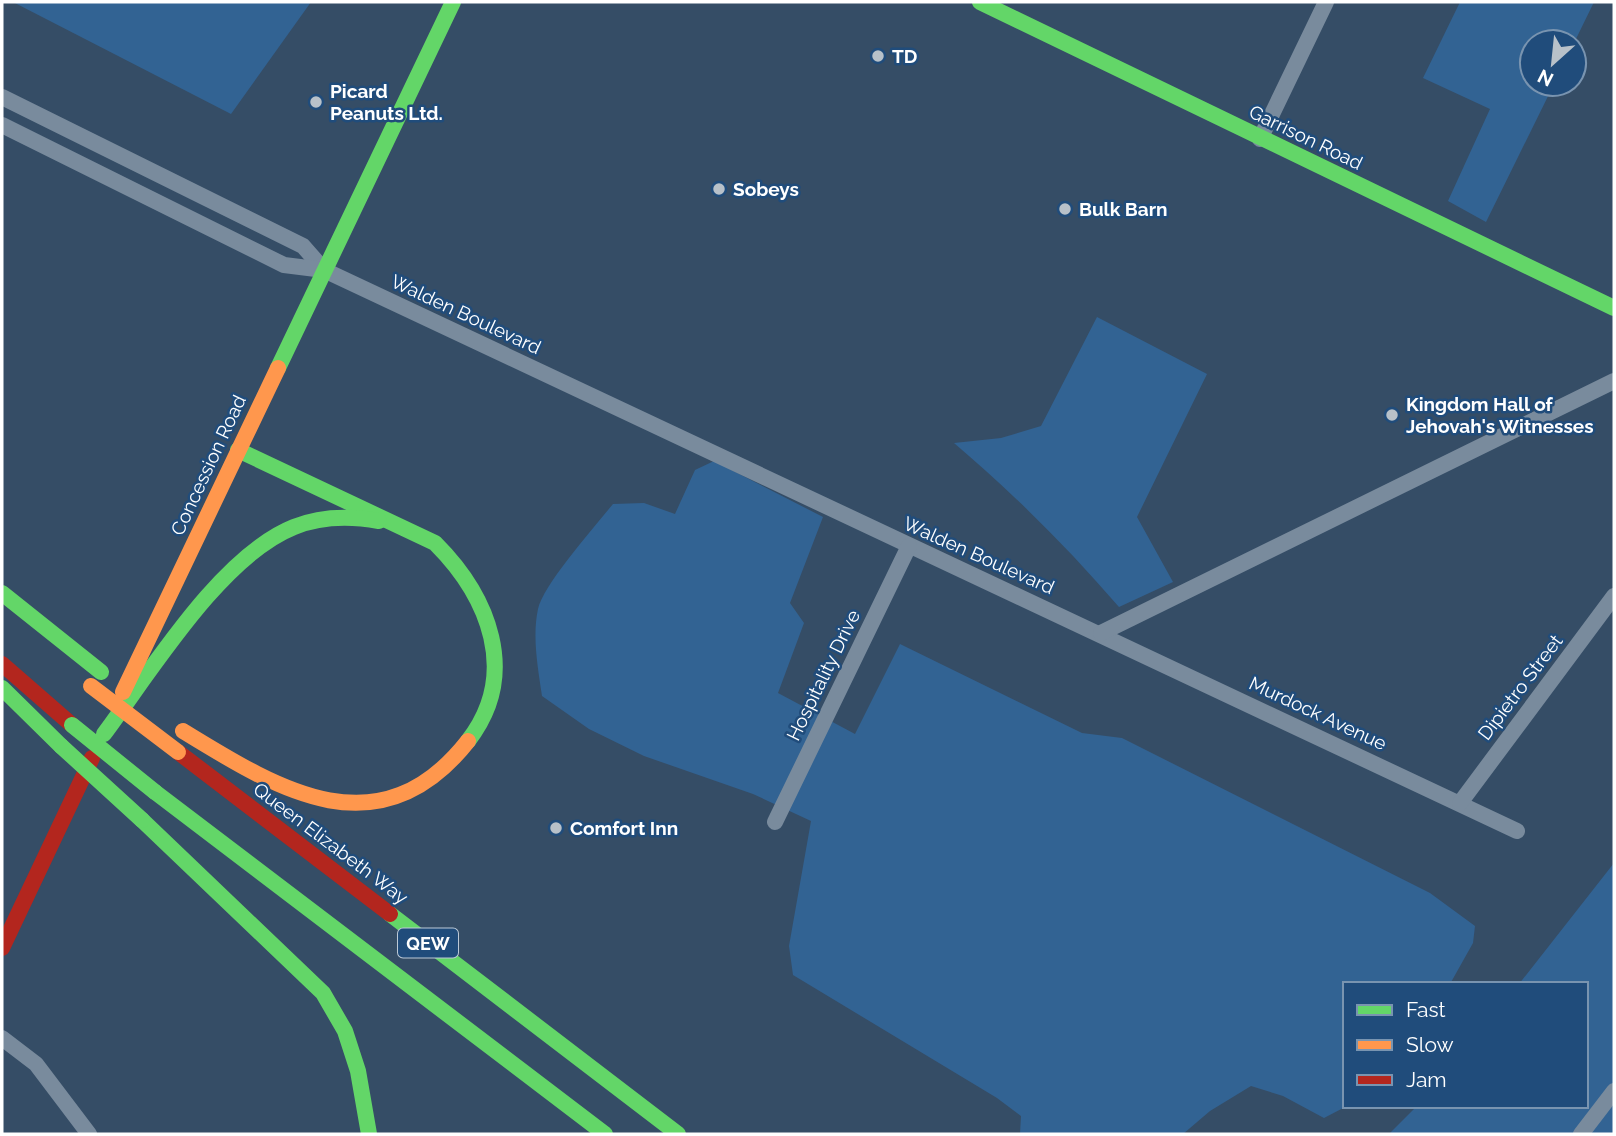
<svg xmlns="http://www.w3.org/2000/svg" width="1616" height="1136" font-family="Raleway,sans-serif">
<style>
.green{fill:#326393}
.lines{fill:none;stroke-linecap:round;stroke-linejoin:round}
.street{stroke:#798b9d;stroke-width:16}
.fast{stroke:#63d668;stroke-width:16}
.slow{stroke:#ff974d;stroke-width:16}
.jam{stroke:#b3261e;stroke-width:16}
.fast-bridge{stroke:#63d668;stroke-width:16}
.slow-bridge{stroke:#ff974d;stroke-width:16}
.poi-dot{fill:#b8c1c9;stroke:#204c7b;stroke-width:2.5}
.labels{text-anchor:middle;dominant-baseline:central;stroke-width:5;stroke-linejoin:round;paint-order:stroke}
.shield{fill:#204c7b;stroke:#bcc9d7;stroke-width:2}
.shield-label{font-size:18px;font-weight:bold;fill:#fff}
.poi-label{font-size:19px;font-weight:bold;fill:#fff;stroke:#204c7b;text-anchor:start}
.street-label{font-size:19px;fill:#fff;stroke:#204c7b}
</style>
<rect width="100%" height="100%" fill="#354d66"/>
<g class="green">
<polygon points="13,2 311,2 231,114"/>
<polygon points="1460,2 1594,2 1574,43 1532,42 1532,84 1554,84 1486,222 1448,201 1490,109 1423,78"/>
<path d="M1097 317 1207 374 1137 517 1173 582 1119 607C1068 548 1014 494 954 443L1001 438 1041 426Z"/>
<path d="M714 461 823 517 790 603 804 623 778 693 855 734 900 644 1082 733 1122 738 1430 893 1475 926 1473 943 1450 984H1345L1347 1106 1324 1118 1283 1096 1251 1086 1210 1111 1183 1134H1020L1021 1116 997 1098 793 975 789 946 811 821 753 794 644 756 589 729 542 696C538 668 532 637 538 609 543 585 596 525 613 504L644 503 675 514 695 470Z"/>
<polygon points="1614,863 1614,1134 1389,1134 1417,1106 1586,1106 1586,984 1519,984"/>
</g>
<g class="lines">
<g class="street">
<polyline points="2,97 303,246 324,270"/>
<polyline points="2,125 284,265 324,270 1517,831"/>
<polyline points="1260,139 1326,2"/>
<polyline points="1101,633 1614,381"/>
<polyline points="1460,803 1614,596"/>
<polyline points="775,822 909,546"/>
<polyline points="2,1038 36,1064 89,1134"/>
<polyline points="1581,1134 1614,1091"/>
</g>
<g class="fast">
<polyline points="980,2 1614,308"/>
<polyline points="278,368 453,2"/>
<path d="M238 450 435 543C489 597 520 674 468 741"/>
<polyline points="2,593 101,672"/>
<polyline points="2,688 61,746"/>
<path d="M104 734C151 671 221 556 294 527 321 516 351 516 379 521"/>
<polyline points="155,792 605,1134"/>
<polyline points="142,820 323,993 345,1031 358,1071 369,1134"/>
<polyline points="390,914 678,1134"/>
</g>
<g class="slow">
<polyline points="123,692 278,368"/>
<path d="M183 731C279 790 380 853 468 741"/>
</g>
<g class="jam">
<polyline points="2,664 72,725"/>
<polyline points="178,752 390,914"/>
<polyline points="2,948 92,758"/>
</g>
<g class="fast-bridge">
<polyline points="72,725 155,792"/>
<polyline points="61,746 142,820"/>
</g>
<polyline class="slow-bridge" points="91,686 178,752"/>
</g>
<g class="poi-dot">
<circle cx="878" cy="56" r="7"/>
<circle cx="316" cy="102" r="7"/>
<circle cx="719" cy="189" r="7"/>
<circle cx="1065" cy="209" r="7"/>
<circle cx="1392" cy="415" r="7"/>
<circle cx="556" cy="828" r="7"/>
</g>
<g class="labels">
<rect class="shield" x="398" y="928.5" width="60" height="29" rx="5"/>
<g class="shield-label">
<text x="428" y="943">QEW</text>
</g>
<g class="poi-label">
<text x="892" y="56">TD</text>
<text x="330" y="91">Picard<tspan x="330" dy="22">Peanuts Ltd.</tspan></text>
<text x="733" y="189">Sobeys</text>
<text x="1079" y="209">Bulk Barn</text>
<text x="1406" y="404">Kingdom Hall of<tspan x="1406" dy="22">Jehovah's Witnesses</tspan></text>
<text x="570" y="828">Comfort Inn</text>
</g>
<g class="street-label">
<text transform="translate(1306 137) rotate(26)">Garrison Road</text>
<text transform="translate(466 314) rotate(25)">Walden Boulevard</text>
<text transform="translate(208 465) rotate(-65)">Concession Road</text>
<text transform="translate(979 555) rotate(24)">Walden Boulevard</text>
<text transform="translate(823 675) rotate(-64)">Hospitality Drive</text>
<text transform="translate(1520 687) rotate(-53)">Dipietro Street</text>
<text transform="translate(1318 713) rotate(25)">Murdock Avenue</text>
<text transform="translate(331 843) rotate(37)">Queen Elizabeth Way</text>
</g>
</g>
<rect width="1616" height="1136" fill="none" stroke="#ffffff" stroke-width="7"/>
<rect x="1343" y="982" width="245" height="126" fill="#204c7b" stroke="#7994b0" stroke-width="2"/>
<rect x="1357" y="1005" width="35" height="10" fill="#63d668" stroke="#7994b0" stroke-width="2"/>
<text x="1406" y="1017" font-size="21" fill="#ffffff">Fast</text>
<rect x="1357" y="1040" width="35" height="10" fill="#ff974d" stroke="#7994b0" stroke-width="2"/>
<text x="1406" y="1052" font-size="21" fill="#ffffff">Slow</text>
<rect x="1357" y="1075" width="35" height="10" fill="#b3261e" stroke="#7994b0" stroke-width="2"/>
<text x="1406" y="1087" font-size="21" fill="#ffffff">Jam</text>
<g transform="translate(1553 63) rotate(207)"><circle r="33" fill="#204c7b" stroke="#7994b0" stroke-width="2"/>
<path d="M0-5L12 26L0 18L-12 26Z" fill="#b8c1c9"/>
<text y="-10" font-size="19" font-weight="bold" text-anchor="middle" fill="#ffffff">N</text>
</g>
</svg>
